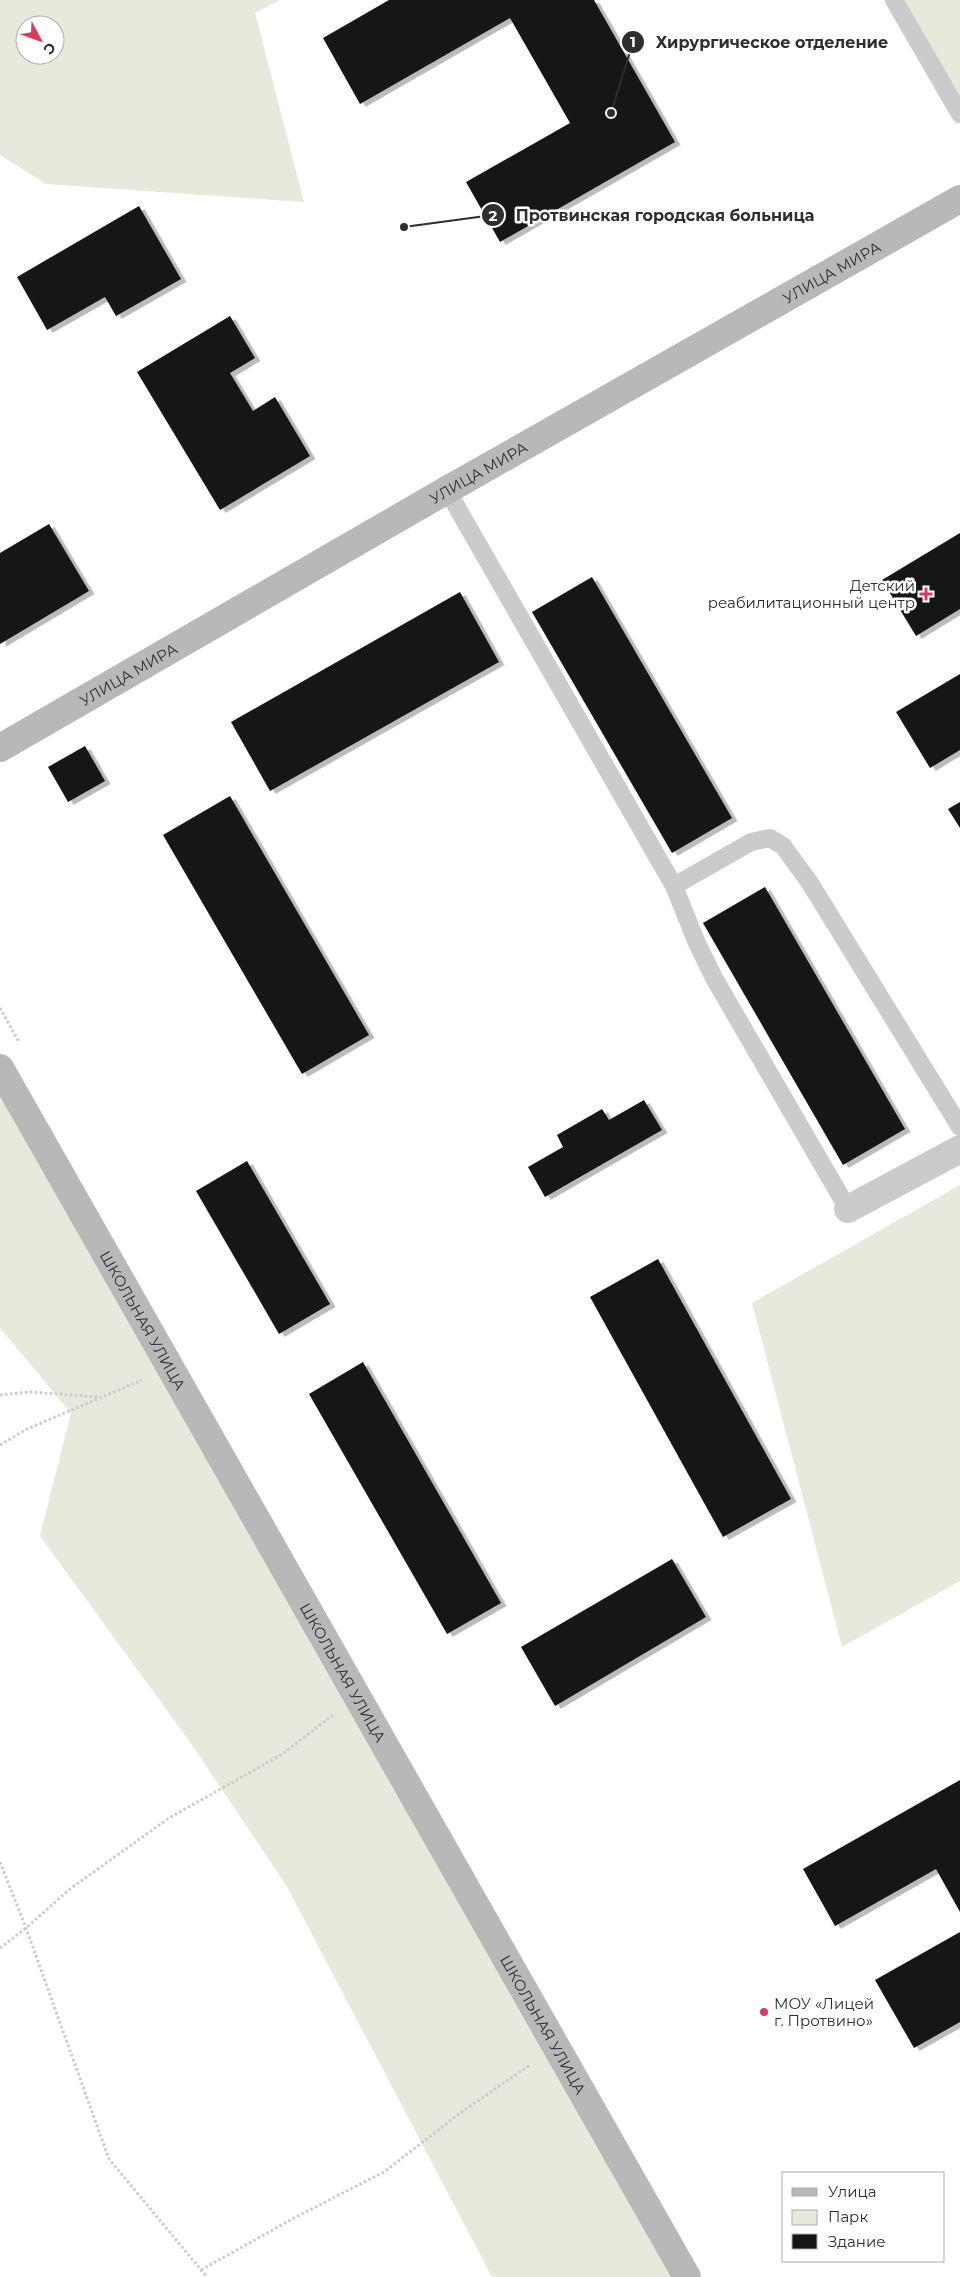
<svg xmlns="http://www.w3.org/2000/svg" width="960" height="2277" font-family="Montserrat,sans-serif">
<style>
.green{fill:#e6eadc;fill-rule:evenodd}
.building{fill:#151515;filter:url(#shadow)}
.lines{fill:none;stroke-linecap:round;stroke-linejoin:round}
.path{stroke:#cbcbcb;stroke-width:3;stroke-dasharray:2.5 2.5;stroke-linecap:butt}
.lane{stroke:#cbcbcb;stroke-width:18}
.street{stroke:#cbcbcb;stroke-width:28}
.secondary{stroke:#b8b8b8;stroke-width:28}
.poi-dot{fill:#d83c5d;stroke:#fff;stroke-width:2}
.labels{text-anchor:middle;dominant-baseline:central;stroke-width:5;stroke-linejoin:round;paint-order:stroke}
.street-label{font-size:15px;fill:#2e2e2e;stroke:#fff}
.poi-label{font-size:15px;fill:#2e2e2e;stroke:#fff;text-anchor:end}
.leader{fill:none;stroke:#2e2e2e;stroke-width:2}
.callout-dot{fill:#2e2e2e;stroke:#fff;stroke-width:2}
.mark-label{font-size:15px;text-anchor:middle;font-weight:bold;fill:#fff}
.callout-label{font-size:16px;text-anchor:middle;font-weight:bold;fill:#2e2e2e;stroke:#fff;stroke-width:5;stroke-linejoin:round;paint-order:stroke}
</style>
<defs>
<filter id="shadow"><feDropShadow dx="5.5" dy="3" stdDeviation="0" flood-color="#0004"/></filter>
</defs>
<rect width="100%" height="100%" fill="#fff"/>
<g class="green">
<path d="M0 0H280L255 13 304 202 46 184 0 155ZM25 25H55V55H25Z"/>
<polygon points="884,0 960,0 960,122 956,125"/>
<polygon points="0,1094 672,2277 492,2277 286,1885 190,1742 40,1536 71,1413 0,1328"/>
<polygon points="960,1185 960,1581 842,1647 752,1303"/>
</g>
<g class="building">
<polygon points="389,0 594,0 675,142 500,242 466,182 570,123 510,18 360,104 323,38"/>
<polygon points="139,206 181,279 116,316 105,297 47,330 17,277"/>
<polygon points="230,316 255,358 230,373 253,411 275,397 310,456 220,510 137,372"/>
<polygon points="49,524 89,591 0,644 0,553"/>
<polygon points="960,533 960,609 916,636 882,580"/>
<polygon points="592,577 732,818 672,853 532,612"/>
<polygon points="460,592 499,662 270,791 231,722"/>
<polygon points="960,674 960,750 930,768 896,712"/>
<polygon points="85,746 105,781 68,802 48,767"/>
<polygon points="230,796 369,1035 302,1074 163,835"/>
<polygon points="960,802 960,828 948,809"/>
<polygon points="765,887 905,1129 843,1165 703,923"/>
<polygon points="644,1100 662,1130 545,1197 528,1167 563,1147 557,1135 602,1109 609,1120"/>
<polygon points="247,1161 330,1304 279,1334 196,1191"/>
<polygon points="658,1259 791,1499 723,1537 590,1297"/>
<polygon points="363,1362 501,1603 447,1634 309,1394"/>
<polygon points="672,1559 706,1617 555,1706 521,1647"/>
<polygon points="960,1780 960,1912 936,1869 835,1926 803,1869"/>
<polygon points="960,1932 960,2022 914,2048 875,1980"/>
</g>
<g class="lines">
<g class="path">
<polyline points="0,1008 19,1042"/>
<polyline points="0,1395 31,1392 99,1397"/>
<polyline points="0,1445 27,1429 142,1380"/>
<polyline points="0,1862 26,1928 109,2159 207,2277"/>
<polyline points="0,1948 26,1928 70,1889 169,1818 281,1755 333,1715"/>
<polyline points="201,2270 294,2218 384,2172 463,2111 530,2065"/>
</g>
<g class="lane">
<polyline points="894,0 960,114"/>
<polyline points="447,490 674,886"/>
<polyline points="848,1209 714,978 696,941 674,886 751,842 770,838 783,846 810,883 960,1127"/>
</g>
<polyline class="street" points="848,1209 960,1149"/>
<g class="secondary">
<path id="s1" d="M0 748 447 490 960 199"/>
<path id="s2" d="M0 1068 687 2277"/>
</g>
</g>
<g class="poi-dot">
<path d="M923.5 586.5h5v5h5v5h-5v5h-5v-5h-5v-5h5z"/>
<circle cx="764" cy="2012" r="5"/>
</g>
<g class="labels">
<g class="street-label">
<text stroke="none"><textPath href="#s1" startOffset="958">УЛИЦА МИРА</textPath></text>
<text stroke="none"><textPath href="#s1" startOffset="552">УЛИЦА МИРА</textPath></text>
<text stroke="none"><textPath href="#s1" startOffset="148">УЛИЦА МИРА</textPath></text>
<text stroke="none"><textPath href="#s2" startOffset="290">ШКОЛЬНАЯ УЛИЦА</textPath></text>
<text stroke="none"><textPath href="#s2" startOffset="695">ШКОЛЬНАЯ УЛИЦА</textPath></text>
<text stroke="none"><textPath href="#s2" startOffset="1100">ШКОЛЬНАЯ УЛИЦА</textPath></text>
</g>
<g class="poi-label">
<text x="915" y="585">Детский<tspan x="915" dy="17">реабилитационный центр</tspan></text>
<text x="774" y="2003" text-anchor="start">МОУ «Лицей<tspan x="774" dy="17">г. Протвино»</tspan></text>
</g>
</g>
<path class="leader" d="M611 113L633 42M404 227L493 215"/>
<g class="callout-dot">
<circle cx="611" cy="113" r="5"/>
<circle cx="404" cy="227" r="5"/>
<circle cx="633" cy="42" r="12"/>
<circle cx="493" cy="215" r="12"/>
</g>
<g class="mark-label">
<text x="633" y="47">1</text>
<text x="493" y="221">2</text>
</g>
<g class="callout-label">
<text x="772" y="48">Хирургическое отделение</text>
<text x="665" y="221">Протвинская городская больница</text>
</g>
<rect x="782" y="2172" width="162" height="90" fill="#ffffff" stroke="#ababab"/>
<rect x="792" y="2188" width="25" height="8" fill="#b8b8b8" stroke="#ababab"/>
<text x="828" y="2197" font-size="15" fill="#2e2e2e">Улица</text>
<rect x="792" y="2210" width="25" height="15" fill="#e6eadc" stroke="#ababab"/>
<text x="828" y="2222" font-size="15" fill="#2e2e2e">Парк</text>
<rect x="792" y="2234" width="25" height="15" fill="#151515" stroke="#ababab"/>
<text x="828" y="2247" font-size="15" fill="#2e2e2e">Здание</text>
<g transform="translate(40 40) rotate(131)"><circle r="24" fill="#ffffff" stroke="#ababab"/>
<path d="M0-4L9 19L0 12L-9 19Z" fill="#d83c5d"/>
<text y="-8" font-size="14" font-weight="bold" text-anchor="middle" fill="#2e2e2e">С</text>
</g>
</svg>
